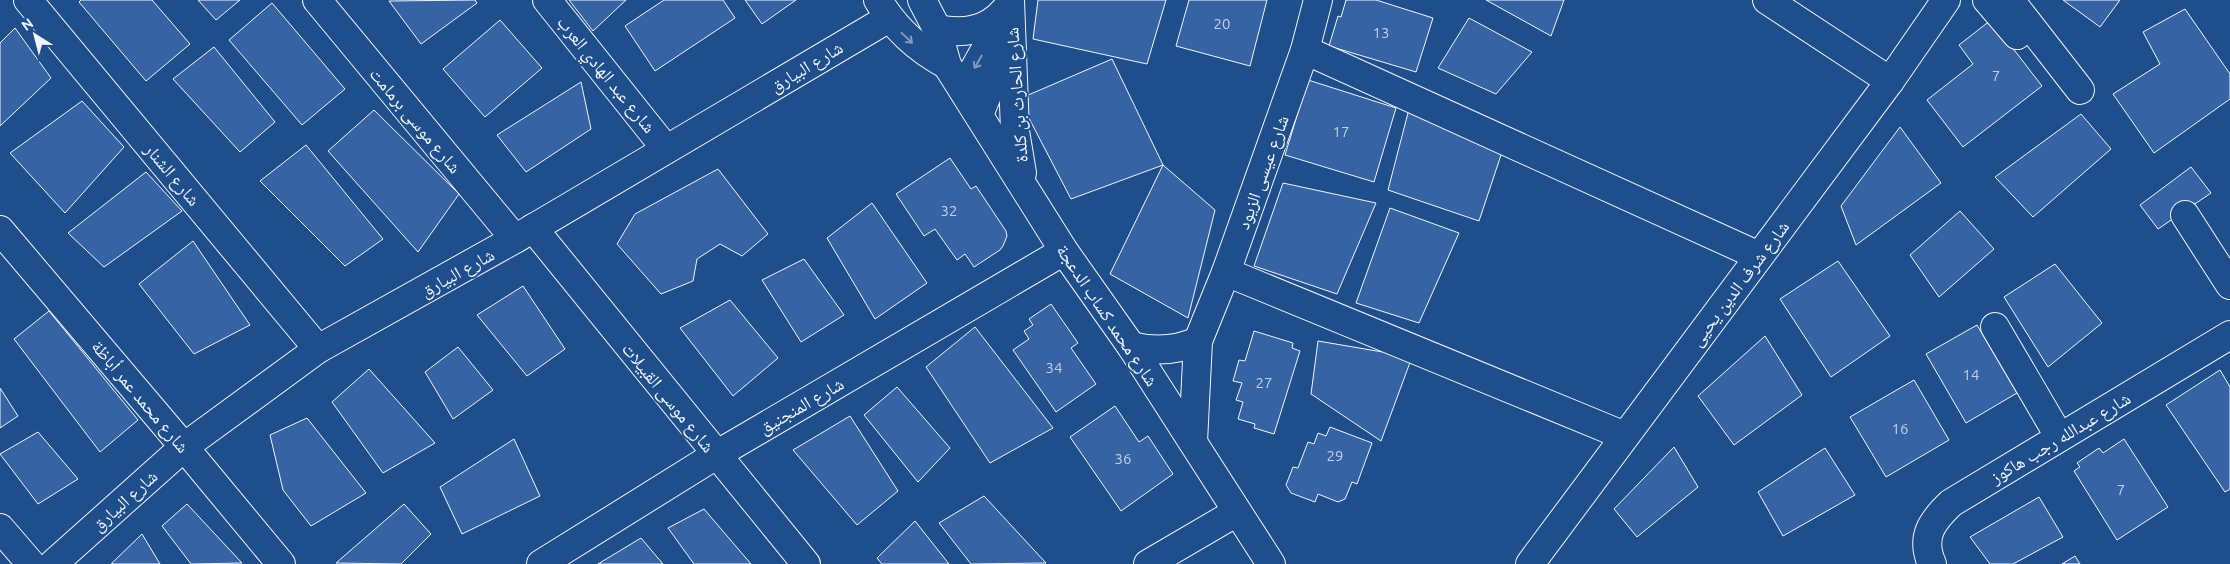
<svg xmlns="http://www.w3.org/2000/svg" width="2230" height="564" font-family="Ubuntu,'Noto Naskh Arabic',sans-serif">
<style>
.building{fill:#3563a3;stroke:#f2f6ff}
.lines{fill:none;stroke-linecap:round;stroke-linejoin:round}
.minor-casing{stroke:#f2f6ff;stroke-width:30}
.minor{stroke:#1f4e8c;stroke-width:28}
.oneway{stroke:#7e9ac0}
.labels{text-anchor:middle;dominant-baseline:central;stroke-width:4;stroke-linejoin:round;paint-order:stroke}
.number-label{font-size:15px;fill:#c3d1e8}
.street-label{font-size:18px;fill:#f2f6ff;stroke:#1f4e8c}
</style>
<rect width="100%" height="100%" fill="#1f4e8c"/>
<g class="building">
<polygon points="81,0 152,0 190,44 146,81 79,2"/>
<polygon points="198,0 240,0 216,20"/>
<polygon points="475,0 477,3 421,44 389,1"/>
<polygon points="569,0 626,0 593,31"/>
<polygon points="664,0 723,0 735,18 655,71 625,26"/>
<polygon points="745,0 796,0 762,24"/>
<polygon points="1038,0 1166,0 1147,64 1033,39"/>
<polygon points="1189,0 1267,0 1250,66 1176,46"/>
<polygon points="1346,0 1376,0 1433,18 1416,72 1329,46 1338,16 1341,17"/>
<polygon points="1486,0 1564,0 1551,36"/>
<polygon points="2063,0 2120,0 2100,27"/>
<polygon points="272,3 345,89 302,125 229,40"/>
<polygon points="2185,9 2230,74 2230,99 2154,153 2113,94 2160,64 2143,32"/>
<polygon points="1469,18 1532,52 1496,94 1438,68"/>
<polygon points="500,20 542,68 485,117 443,69"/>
<polygon points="1991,20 2042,86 1963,147 1927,100 1973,64 1959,45"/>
<polygon points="15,28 51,78 0,126 0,43"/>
<polygon points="214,47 275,122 240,152 173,79"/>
<polygon points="1112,59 1163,165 1071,199 1019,99"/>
<polygon points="1308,80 1396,108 1374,182 1285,155"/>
<polygon points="581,82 591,129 526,172 497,135"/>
<polygon points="82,101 124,147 65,213 10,153"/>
<polygon points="1409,109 1502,152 1479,221 1388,190"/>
<polygon points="374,110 459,194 418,252 328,151"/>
<polygon points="2081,114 2111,149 2033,217 1995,177"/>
<polygon points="1900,127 1941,183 1856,245 1841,206"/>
<polygon points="306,145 383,239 345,266 260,181"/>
<polygon points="950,158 971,189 976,186 1006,231 1007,236 1003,246 1000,250 974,267 965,254 957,260 935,229 924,236 896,194"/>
<polygon points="1163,165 1215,210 1188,318 1110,274"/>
<polygon points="2191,167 2211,193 2158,229 2140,205"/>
<polygon points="718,169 768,234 742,256 720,244 697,259 693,281 661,294 617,244 635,214"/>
<polygon points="146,172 182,211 104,267 68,233"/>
<polygon points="1283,183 1376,203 1337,294 1254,266"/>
<polygon points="872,203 927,283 875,319 827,238"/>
<polygon points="1390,208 1459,233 1419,323 1356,303"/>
<polygon points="1960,211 1994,249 1939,297 1910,255"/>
<polygon points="193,241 250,325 194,354 139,284"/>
<polygon points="804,259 844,315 801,342 762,280"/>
<polygon points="1838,261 1890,336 1831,377 1780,299"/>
<polygon points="2055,264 2102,323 2048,367 2004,297"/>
<polygon points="523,286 565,349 527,376 477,315"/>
<polygon points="730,300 778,358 733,396 680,328"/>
<polygon points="1051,304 1078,343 1071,348 1096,384 1056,412 1013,350 1029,339 1024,331 1033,325 1029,319"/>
<polygon points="49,311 138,420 100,452 14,339"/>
<polygon points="1977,325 2017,393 1966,423 1926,354"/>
<polygon points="975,327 1053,428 990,463 926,367"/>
<polygon points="1254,331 1293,343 1292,348 1300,351 1274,434 1254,428 1255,424 1238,419 1243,402 1236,400 1242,383 1233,381 1239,360 1245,361"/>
<polygon points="1765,336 1802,395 1734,445 1698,396"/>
<polygon points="1318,341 1412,357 1381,441 1311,394"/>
<polygon points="458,347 493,390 453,419 425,372"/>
<polygon points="369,369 435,443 383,473 332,402"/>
<polygon points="2220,370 2230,387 2230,489 2225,492 2166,405"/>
<polygon points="1914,380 1949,440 1886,477 1850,417"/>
<polygon points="897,387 950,448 918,482 864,415"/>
<polygon points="0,388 18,416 0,428"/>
<polygon points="1115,406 1139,442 1148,436 1173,474 1121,511 1070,437"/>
<polygon points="850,416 898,491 857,525 793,450"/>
<polygon points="307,418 366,493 311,526 283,490 270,435"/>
<polygon points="1330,427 1372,443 1357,484 1352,482 1345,499 1338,502 1318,494 1315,502 1291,493 1286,485 1293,467 1298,468 1308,442 1314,444 1318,433 1326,436"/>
<polygon points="38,432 78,479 38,504 0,454"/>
<polygon points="514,439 540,496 462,534 440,487"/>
<polygon points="2124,439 2168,507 2117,540 2074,471 2080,467 2077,463 2099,448 2103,453"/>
<polygon points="1674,447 1698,487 1637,537 1614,509"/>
<polygon points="1825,448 1855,495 1783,536 1758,492"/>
<polygon points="984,496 1046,563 971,564 939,523"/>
<polygon points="2039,497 2063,537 2013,564 1990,564 1970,537"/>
<polygon points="187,504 242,563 191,564 162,526"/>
<polygon points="404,504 431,534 401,564 336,563"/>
<polygon points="704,509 751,564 694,564 668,528"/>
<polygon points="915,521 949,564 882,564 877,558"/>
<polygon points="142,534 160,564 111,564"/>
<polygon points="641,538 663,564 598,564"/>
<polygon points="2075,556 2080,564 2062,564"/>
</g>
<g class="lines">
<defs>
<g id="minor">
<polyline points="28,0 318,349"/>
<polyline points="317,0 515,239"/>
<polyline points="547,0 666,149"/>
<path d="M878 0C895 29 917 49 947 65"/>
<polyline points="922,0 937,29 947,65 1064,251 1131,346 1271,564"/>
<polyline points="1010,0 1015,131 1022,173"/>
<polyline points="1767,0 1890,81"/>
<polyline points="1987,0 2017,35"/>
<polyline points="2010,0 2080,90"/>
<path d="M937 29C962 34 986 32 1004 11"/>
<polyline points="1305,50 1759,256"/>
<polyline points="963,89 1000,23"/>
<polyline points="979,115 998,68 1005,43"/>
<polyline points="2185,215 2230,285"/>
<polyline points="533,228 806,564"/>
<polyline points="0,230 184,447 281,564"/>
<polyline points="1226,272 1625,436"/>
<polyline points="1995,327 2059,436"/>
<path d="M1131 346C1155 352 1176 351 1198 341"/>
<polyline points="1193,442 1198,341 1226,272 1305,50 1318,0"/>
<polyline points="0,528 31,564"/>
<polyline points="53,564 184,447 318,349 515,239 889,18"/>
<polyline points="541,564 716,455 1064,251"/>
<polyline points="1148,564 1237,512"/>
<polyline points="1530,564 1890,81 1946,0"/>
<path d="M1932 564C1920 537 1932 521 1951 503L2230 335"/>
</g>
</defs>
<use href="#minor" class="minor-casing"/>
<use href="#minor" class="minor"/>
</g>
<defs><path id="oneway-shaft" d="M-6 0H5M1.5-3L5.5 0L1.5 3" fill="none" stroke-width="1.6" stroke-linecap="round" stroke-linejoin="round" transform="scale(1.25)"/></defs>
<g class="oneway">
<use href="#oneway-shaft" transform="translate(907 38) rotate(43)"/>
<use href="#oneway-shaft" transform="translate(978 62) rotate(120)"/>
</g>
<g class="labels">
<g class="number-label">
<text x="1222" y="23">20</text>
<text x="1381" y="32">13</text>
<text x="1996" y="75">7</text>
<text x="1341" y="131">17</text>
<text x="949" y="210">32</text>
<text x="1054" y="367">34</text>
<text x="1971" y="374">14</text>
<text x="1264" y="382">27</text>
<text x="1900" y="428">16</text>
<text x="1335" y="455">29</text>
<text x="1123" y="458">36</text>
<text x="2121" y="489">7</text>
</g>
<g class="street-label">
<text transform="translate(806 66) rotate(-31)">شارع البيارق</text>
<text transform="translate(607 74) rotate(51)">شارع عبد الهادي العرب</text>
<text transform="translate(1016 95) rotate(-94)">شارع الحارث بن كلدة</text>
<text transform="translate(416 120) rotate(50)">شارع موسى برمامت</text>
<text transform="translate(1262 172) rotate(-70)">شارع عيسى الزيود</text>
<text transform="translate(173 174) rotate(50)">شارع الشنار</text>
<text transform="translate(457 272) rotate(-29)">شارع البيارق</text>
<text transform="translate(1739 283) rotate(-53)">شارع شرف الدين يحيى</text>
<text transform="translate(1108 315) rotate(56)">شارع محمد كساب الدعجة</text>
<text transform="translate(141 396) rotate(50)">شارع محمد عمر أباظة</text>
<text transform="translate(669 397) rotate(51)">شارع موسى القبيلات</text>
<text transform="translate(801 405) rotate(-30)">شارع المنجنيق</text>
<text transform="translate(2060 437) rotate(-31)">شارع عبدالله رجب هاكوز</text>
<text transform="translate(124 500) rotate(-42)">شارع البيارق</text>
</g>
</g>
<g transform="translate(35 35) rotate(324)" stroke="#1f4e8c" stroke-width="4" paint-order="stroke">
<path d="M0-4L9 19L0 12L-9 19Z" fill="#f2f6ff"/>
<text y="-8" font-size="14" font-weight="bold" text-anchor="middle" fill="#f2f6ff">N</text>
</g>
</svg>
